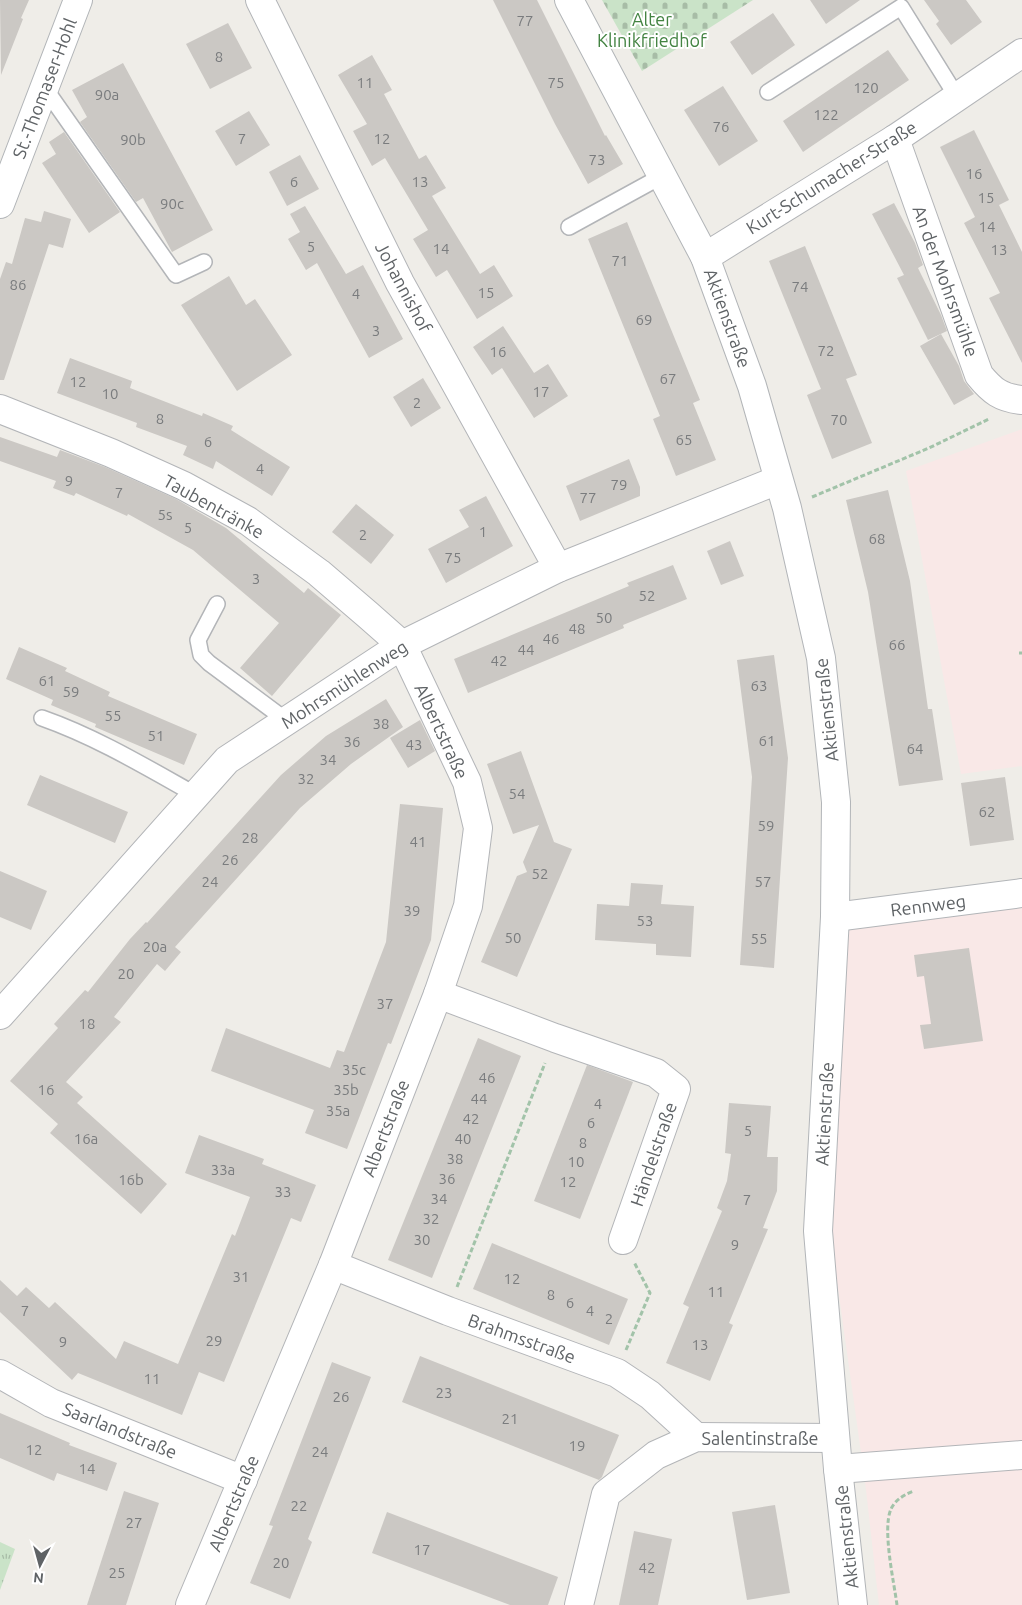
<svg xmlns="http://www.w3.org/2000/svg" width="1022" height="1605" font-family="Ubuntu,sans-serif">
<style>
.medical{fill:#f9e8e7}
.cemetery{fill:url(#cemetery-stones)}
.park{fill:url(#park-tufts)}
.building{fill:#cbc8c4}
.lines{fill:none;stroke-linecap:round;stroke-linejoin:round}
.lane-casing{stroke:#b3b5b8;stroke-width:18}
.street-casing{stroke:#b3b5b8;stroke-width:30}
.secondary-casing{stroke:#b2b5b8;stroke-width:30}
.path{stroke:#a2c3a9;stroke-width:3;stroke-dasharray:5 2.5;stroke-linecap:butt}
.lane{stroke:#fff;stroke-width:15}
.street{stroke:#fff;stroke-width:28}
.secondary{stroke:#fff;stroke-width:28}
.labels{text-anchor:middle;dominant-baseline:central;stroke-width:4;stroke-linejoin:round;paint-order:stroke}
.number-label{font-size:15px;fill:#7a7c7e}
.park-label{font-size:18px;fill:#438342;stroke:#fff}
.street-label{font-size:18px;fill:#5f6366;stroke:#fff}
</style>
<defs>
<pattern id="cemetery-stones" width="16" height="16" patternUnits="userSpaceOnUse" patternTransform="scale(1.25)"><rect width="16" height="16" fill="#cae3c8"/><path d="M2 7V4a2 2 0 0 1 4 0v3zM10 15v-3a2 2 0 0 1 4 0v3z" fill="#a7bca6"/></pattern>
<pattern id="park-tufts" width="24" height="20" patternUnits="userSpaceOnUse" patternTransform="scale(1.25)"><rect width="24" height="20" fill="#cae3c8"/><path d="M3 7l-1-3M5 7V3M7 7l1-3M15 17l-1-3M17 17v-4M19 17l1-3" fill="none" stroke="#a7bca6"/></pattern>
</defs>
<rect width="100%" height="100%" fill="#efede8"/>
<g class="medical">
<polygon points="1022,429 1022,767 1021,766 961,774 906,471"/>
<polygon points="1022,905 1022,1605 879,1605 865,1481 826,1203 849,924"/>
</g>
<polygon class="cemetery" points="602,0 753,0 642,71"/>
<polygon class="park" points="0,1542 15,1549 0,1590"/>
<g class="building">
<polygon points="0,0 29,0 21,18 23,19 1,75"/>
<polygon points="493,0 537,0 605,136 606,135 623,164 588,184 555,124"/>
<polygon points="810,0 860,0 826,24"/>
<polygon points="924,0 966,0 982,22 951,45 936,24 939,21"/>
<polygon points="773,13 795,45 752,75 730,42"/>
<polygon points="228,23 252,68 210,89 186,44"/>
<polygon points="888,50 909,80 803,152 783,121"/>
<polygon points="372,55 392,90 384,94 419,159 426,155 446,188 432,196 480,274 494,265 513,296 477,319 447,270 436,277 413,239 428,230 385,158 372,166 353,131 367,124 338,75"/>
<polygon points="123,63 213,230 172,252 143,198 136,202 80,122 87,117 72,90"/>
<polygon points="723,86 758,141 719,166 684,110"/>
<polygon points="249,111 270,145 236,166 215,131"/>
<polygon points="974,130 1009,200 999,205 1022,252 1022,363 989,298 1000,293 964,223 975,217 940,147"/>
<polygon points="64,132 120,212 89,233 42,163 56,154 49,142"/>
<polygon points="300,155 319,189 287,206 269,172"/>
<polygon points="894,203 915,243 923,265 918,268 941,315 947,331 928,340 897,278 904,275 872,214"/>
<polygon points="305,206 346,274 363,265 403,339 369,358 317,263 306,270 288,239 300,232 290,214"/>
<polygon points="44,211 71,219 63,248 49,244 4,380 0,380 0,279 6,262 12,264 25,218 41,222"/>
<polygon points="627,222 700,400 693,403 716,460 676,476 653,419 660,416 588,239"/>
<polygon points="805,246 857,375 846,379 872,443 832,459 807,395 821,389 769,261"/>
<polygon points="229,276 246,305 255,299 292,355 237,391 181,305"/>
<polygon points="503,326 534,373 548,364 568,396 534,418 502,368 492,375 473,347"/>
<polygon points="941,334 959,366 964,381 974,394 954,405 920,346"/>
<polygon points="70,358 132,381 130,388 202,416 203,413 233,426 231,430 290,467 272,496 216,461 213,469 183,455 187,446 136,427 137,423 57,393"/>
<polygon points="423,378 441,408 411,427 393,397"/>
<polygon points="0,437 57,457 60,450 105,467 176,499 226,528 304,593 308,588 341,615 272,696 240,668 279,623 193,550 128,514 127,516 76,493 74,496 53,488 56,481 0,461"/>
<polygon points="629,459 640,487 640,496 580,521 566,486"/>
<polygon points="888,490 910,581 928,709 932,709 943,780 899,786 868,592 846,500"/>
<polygon points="486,496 513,546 446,583 428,549 469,527 459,510"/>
<polygon points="356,504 394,535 371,564 332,532"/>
<polygon points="730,541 744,576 721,585 707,551"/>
<polygon points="673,565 687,599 623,625 624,628 468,693 454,659 629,586 627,583"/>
<polygon points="19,647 67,668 65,671 110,692 108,696 197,734 184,765 95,727 96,724 51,705 53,700 6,679"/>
<polygon points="774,655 788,758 774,968 740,965 752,777 737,660"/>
<polygon points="386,699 403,727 351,764 300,808 175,947 181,952 165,971 157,964 114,1017 121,1022 66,1082 83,1097 77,1103 167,1184 141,1214 50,1133 58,1124 10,1081 58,1028 54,1024 85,990 88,992 130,939 146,922 147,923 281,775 326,736"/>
<polygon points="420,720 435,751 408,768 390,738"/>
<polygon points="521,751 554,842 572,849 517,977 481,962 517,876 527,872 523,862 539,825 513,834 487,764"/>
<polygon points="40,775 128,812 115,843 27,805"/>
<polygon points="1005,777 1014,840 970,846 961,783"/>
<polygon points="400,804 443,808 431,940 391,1044 388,1043 347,1149 305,1133 314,1110 211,1071 226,1028 330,1068 337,1050 344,1052 386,942"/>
<polygon points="0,871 47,891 31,930 0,917"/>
<polygon points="631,883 663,885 661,904 694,906 691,957 656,955 656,944 595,940 597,904 629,906"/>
<polygon points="969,948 983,1041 924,1049 920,1025 931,1024 924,976 917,977 914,955"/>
<polygon points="478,1038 521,1056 432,1278 388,1260"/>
<polygon points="587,1065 633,1082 580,1219 534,1201"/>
<polygon points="729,1103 771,1106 767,1157 778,1157 777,1191 763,1228 768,1229 729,1323 733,1325 710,1381 666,1363 689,1307 683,1304 722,1211 717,1208 727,1181 731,1154 725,1153"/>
<polygon points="199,1135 264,1159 262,1164 316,1185 301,1222 291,1218 224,1382 199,1372 182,1415 78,1373 72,1380 0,1312 0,1280 17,1296 26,1287 49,1308 55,1302 116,1359 124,1341 178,1364 232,1234 235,1236 250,1197 185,1173"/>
<polygon points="492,1243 628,1299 609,1345 473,1289"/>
<polygon points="420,1356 619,1435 602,1477 599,1480 402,1402"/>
<polygon points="332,1362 371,1377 308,1539 312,1542 290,1599 250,1583 273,1526 269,1525"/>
<polygon points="0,1413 70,1443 69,1445 117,1463 107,1491 57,1473 54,1481 0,1458"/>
<polygon points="124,1491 159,1503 126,1605 87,1605"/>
<polygon points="775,1505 790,1593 747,1600 732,1512"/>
<polygon points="387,1512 558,1577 548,1605 510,1605 372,1553"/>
<polygon points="634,1531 672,1539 658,1605 619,1605"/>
</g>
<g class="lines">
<defs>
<g id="lane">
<polyline points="44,87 176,275 204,262"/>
<polyline points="768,92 901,7 957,97"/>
<polyline points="569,227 662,176"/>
<polyline points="217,604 198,640 201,655 209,663 287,721"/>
<path d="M42 718C96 737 146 767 196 795"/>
</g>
<g id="street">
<polyline points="260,0 400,283 558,568"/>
<path d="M895 139 979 375C992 391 1001 398 1022 400"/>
<polyline points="705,257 895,139 1022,53"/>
<polyline points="0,409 111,453 184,486 248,521 319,573 368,615 402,645 467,782 478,828 468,906 438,994 333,1265 190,1605"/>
<polyline points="438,994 555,1038 656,1073 676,1089 623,1240"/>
<polyline points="0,1015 227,760 402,645 558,568 778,480"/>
<polyline points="333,1265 448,1311 617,1373 650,1395 696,1437"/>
<polyline points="0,1374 51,1403 243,1480"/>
<polyline points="838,1469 1022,1455"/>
<polyline points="579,1605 606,1494 656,1455 696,1437 835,1438"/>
</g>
<g id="secondary">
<polyline points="569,0 705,257 752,386 787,508 821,658 836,802 835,917 818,1231 838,1469 853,1605"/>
<polyline points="0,204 78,0"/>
<polyline points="835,917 1022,893"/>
</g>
</defs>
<use href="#lane" class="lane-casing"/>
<use href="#street" class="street-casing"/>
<use href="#secondary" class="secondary-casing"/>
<g class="path">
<polyline points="812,497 929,448 989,419"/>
<polyline points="1019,653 1022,653"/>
<polyline points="457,1287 545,1063"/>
<polyline points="626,1350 650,1293 634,1262"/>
<path d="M897 1605C894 1582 882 1529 891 1509 895 1500 905 1494 914 1491"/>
</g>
<use href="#lane" class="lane"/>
<use href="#street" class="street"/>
<use href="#secondary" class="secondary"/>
</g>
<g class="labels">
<g class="number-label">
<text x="525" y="20">77</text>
<text x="219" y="56">8</text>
<text x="365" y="82">11</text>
<text x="556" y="82">75</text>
<text x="866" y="87">120</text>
<text x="107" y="94">90a</text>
<text x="826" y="114">122</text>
<text x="721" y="126">76</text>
<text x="242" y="138">7</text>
<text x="382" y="138">12</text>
<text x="133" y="139">90b</text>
<text x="597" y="159">73</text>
<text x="974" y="173">16</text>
<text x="294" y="181">6</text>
<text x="420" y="181">13</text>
<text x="986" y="197">15</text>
<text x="172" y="203">90c</text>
<text x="987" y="226">14</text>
<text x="311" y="246">5</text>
<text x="441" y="248">14</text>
<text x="999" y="249">13</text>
<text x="620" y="260">71</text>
<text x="18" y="284">86</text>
<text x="800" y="286">74</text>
<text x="486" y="292">15</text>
<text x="356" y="293">4</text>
<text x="644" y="319">69</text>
<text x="376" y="330">3</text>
<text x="826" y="350">72</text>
<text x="498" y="351">16</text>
<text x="668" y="378">67</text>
<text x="78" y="381">12</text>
<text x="541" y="391">17</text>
<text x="110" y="393">10</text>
<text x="417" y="402">2</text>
<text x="160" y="418">8</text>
<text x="839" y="419">70</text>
<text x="684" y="439">65</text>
<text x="208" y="441">6</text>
<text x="260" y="468">4</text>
<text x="69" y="480">9</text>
<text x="619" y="484">79</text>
<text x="119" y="492">7</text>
<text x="588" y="497">77</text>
<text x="165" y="514">5s</text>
<text x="188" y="527">5</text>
<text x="483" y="531">1</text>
<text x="363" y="534">2</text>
<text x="877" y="538">68</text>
<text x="453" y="557">75</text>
<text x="256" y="578">3</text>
<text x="647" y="595">52</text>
<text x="604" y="617">50</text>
<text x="577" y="628">48</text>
<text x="551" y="638">46</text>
<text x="897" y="644">66</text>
<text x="526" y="649">44</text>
<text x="499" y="660">42</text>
<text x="47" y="680">61</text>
<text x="759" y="685">63</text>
<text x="71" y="691">59</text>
<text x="113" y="715">55</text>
<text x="381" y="723">38</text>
<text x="156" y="735">51</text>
<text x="767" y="740">61</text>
<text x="352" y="741">36</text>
<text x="414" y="744">43</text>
<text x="915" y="748">64</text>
<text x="328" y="759">34</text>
<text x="306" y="778">32</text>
<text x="517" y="793">54</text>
<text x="987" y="811">62</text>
<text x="766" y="825">59</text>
<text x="250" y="837">28</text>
<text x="418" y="841">41</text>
<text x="230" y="859">26</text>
<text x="540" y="873">52</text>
<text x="210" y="881">24</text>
<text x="763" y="881">57</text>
<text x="412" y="910">39</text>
<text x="645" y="920">53</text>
<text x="513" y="937">50</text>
<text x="759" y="938">55</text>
<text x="155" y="946">20a</text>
<text x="126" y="973">20</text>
<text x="385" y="1003">37</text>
<text x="87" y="1023">18</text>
<text x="354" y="1069">35c</text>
<text x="487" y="1077">46</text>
<text x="46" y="1089">16</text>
<text x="346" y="1089">35b</text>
<text x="479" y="1098">44</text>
<text x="598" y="1103">4</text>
<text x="338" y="1110">35a</text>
<text x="471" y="1118">42</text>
<text x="591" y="1122">6</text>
<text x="748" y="1130">5</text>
<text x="86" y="1138">16a</text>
<text x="463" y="1138">40</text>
<text x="583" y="1142">8</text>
<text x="455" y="1158">38</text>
<text x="576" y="1161">10</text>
<text x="223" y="1169">33a</text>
<text x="447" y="1178">36</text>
<text x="131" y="1179">16b</text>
<text x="568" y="1181">12</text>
<text x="283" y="1191">33</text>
<text x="439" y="1198">34</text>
<text x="747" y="1199">7</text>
<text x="431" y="1218">32</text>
<text x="422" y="1239">30</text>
<text x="735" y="1244">9</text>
<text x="241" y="1276">31</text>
<text x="512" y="1278">12</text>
<text x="716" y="1291">11</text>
<text x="551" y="1294">8</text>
<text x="570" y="1302">6</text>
<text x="25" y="1310">7</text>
<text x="590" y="1310">4</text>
<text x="609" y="1318">2</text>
<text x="214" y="1340">29</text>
<text x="63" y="1341">9</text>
<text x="700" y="1344">13</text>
<text x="152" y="1378">11</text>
<text x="444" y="1392">23</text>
<text x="341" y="1396">26</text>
<text x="510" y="1418">21</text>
<text x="577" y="1445">19</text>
<text x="34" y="1449">12</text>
<text x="320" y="1451">24</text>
<text x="87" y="1468">14</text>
<text x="299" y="1505">22</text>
<text x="134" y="1522">27</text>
<text x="422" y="1549">17</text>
<text x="281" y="1562">20</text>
<text x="647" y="1567">42</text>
<text x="117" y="1572">25</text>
</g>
<g class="park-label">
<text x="652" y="19">Alter<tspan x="652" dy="21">Klinikfriedhof</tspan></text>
</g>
<g class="street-label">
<text transform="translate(44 88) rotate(-69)">St.-Thomaser-Hohl</text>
<text transform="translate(831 177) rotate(-32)">Kurt-Schumacher-Straße</text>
<text transform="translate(946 281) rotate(70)">An der Mohrsmühle</text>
<text transform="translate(404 287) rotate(62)">Johannishof</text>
<text transform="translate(728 318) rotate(70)">Aktienstraße</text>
<text transform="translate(214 506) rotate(29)">Taubentränke</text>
<text transform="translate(344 684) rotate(-33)">Mohrsmühlenweg</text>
<text transform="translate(826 710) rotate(-96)">Aktienstraße</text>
<text transform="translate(442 731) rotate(65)">Albertstraße</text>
<text transform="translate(928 905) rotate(-7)">Rennweg</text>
<text transform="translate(824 1114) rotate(-87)">Aktienstraße</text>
<text transform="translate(385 1128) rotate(-69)">Albertstraße</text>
<text transform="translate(653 1154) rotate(-71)">Händelstraße</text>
<text transform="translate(522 1338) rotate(20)">Brahmsstraße</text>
<text transform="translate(120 1430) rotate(22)">Saarlandstraße</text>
<text x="760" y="1438">Salentinstraße</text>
<text transform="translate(233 1503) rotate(-67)">Albertstraße</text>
<text transform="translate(846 1537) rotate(-96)">Aktienstraße</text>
</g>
</g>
<g transform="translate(40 1565) rotate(186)" stroke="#ffffff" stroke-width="4" paint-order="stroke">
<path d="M0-4L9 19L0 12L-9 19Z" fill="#5f6366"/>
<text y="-8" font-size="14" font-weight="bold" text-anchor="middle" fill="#5f6366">N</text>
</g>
</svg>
